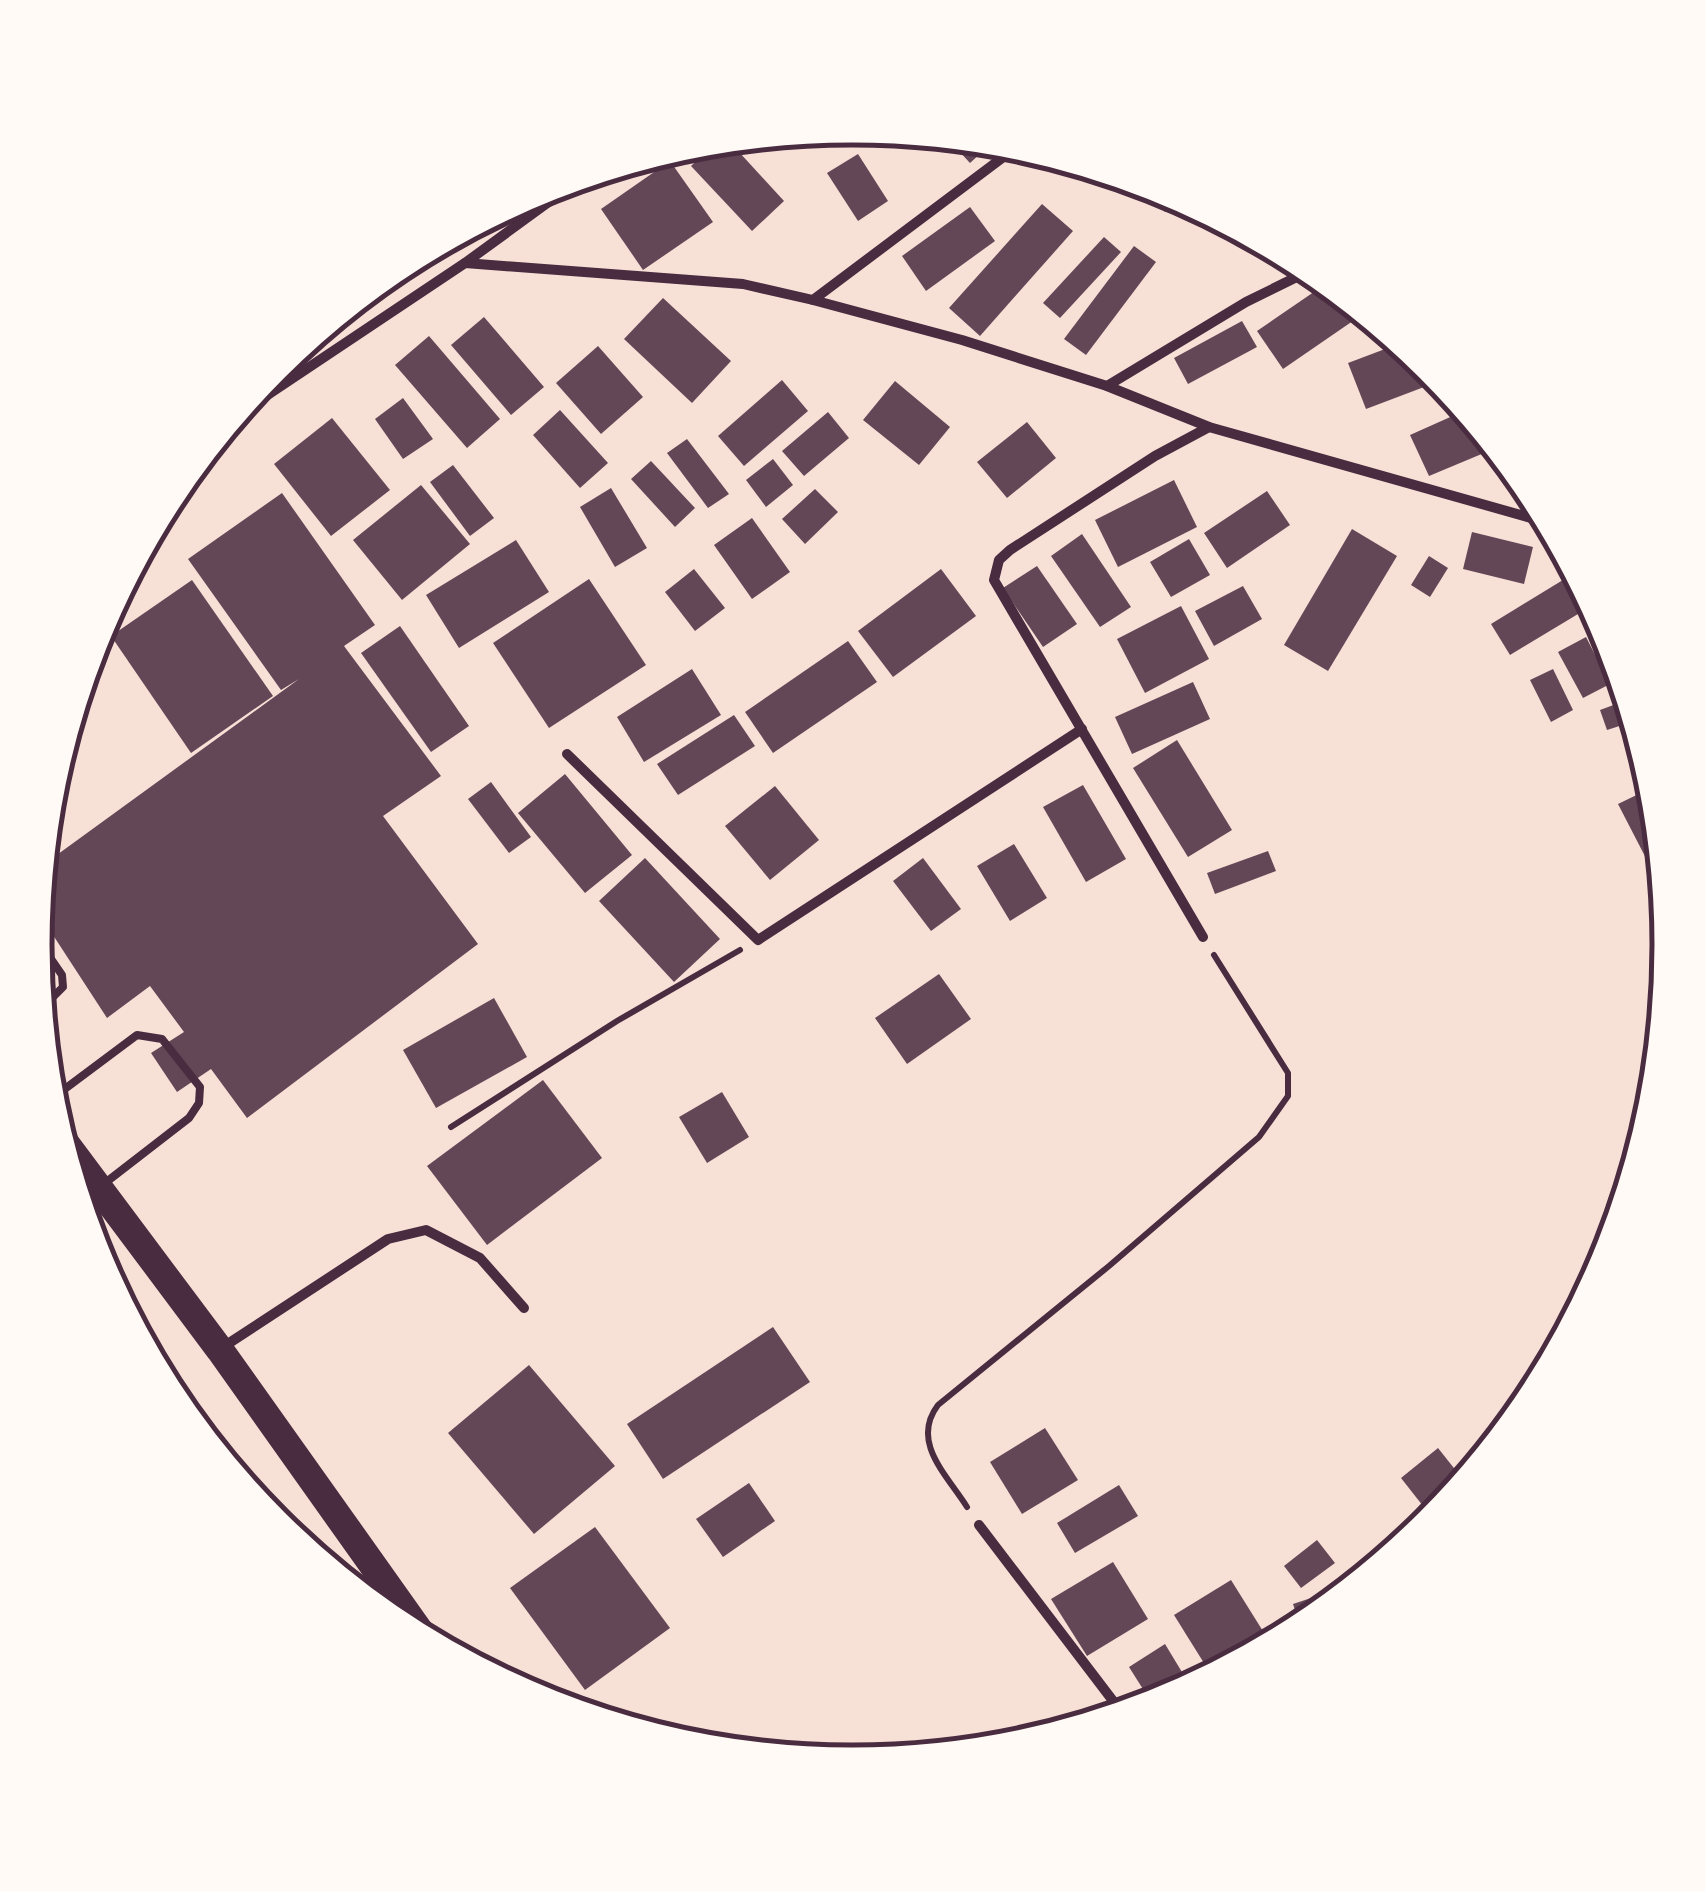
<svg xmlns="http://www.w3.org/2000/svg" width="1705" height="1891" font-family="Jost,sans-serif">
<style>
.building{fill:#644757}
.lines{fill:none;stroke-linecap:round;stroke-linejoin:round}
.path{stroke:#4a2c40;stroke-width:6}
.service{stroke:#4a2c40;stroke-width:8}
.minor{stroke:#4a2c40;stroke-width:10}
.trunk{stroke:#4a2c40;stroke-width:28}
.rim{fill:none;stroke:#4a2c40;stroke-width:5}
</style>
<rect width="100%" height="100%" fill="#f7e1d7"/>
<g class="building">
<polygon points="851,128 831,147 816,132 835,130"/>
<polygon points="946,137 993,142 970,163"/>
<polygon points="728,140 784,201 752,231 691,166 718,141"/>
<polygon points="858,154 888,201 858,221 827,173"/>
<polygon points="670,161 713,222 643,270 601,209"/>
<polygon points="1139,182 1166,190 1181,199 1165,212"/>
<polygon points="1042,204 1073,231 980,336 949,308"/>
<polygon points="970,207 995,241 926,291 902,256"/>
<polygon points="1104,237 1121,252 1060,318 1043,303"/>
<polygon points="1134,246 1156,262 1086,355 1064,339"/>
<polygon points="1327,283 1363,314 1283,369 1257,331"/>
<polygon points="663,298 731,361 692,403 624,339"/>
<polygon points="484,317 544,387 511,415 451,345"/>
<polygon points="1242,321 1257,347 1188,384 1174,358"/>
<polygon points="429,336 500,419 467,448 395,365"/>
<polygon points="1401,343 1423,361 1432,384 1366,409 1348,363"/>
<polygon points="598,346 643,397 601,434 556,383"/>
<polygon points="782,380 808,411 744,466 718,436"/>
<polygon points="895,381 950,427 919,465 863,420"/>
<polygon points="403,398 433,439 403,459 375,419"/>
<polygon points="560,410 608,463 580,488 533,435"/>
<polygon points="1466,410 1496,448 1429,476 1410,435"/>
<polygon points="828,412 849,438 804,476 782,451"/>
<polygon points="332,418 390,490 331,536 274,464"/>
<polygon points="1027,422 1056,458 1007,498 977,462"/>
<polygon points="687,439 729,494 708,508 667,453"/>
<polygon points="773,459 793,485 766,507 746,480"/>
<polygon points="651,461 695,508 675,527 631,479"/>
<polygon points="453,465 494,518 470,536 430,482"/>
<polygon points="1174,480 1197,527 1118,567 1095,520"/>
<polygon points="421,485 470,544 402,600 353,540"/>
<polygon points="611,488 647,548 615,567 580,507"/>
<polygon points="815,489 838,512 805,544 782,519"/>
<polygon points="1267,491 1290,525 1227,568 1204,533"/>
<polygon points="282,493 375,625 344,646 441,776 383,816 478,944 247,1118 211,1069 177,1092 151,1053 184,1032 150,986 107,1018 38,912 43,865 299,679 281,690 188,559"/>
<polygon points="752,518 790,572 752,599 714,545"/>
<polygon points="1352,529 1397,556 1328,671 1284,645"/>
<polygon points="1472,532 1533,547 1524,584 1463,569"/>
<polygon points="1082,534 1131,607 1100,627 1051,556"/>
<polygon points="1189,539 1210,575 1171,597 1150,562"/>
<polygon points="516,540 549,592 459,648 426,595"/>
<polygon points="1429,556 1448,568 1430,597 1411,585"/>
<polygon points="1037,566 1077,624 1043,647 1003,588"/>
<polygon points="694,569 725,608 695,631 665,592"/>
<polygon points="941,569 976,616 893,677 858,631"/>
<polygon points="1576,572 1593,605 1510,655 1491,624"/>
<polygon points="589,579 646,665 549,728 493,643"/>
<polygon points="192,580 273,696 191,753 111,636"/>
<polygon points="1243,586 1262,619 1214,646 1195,611"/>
<polygon points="1181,606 1209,659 1145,693 1117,639"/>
<polygon points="400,626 469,726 431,752 361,653"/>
<polygon points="1586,637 1610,684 1583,698 1558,652"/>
<polygon points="848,641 877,682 773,753 745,712"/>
<polygon points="692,669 721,715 644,762 617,717"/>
<polygon points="1553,669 1573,710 1551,722 1530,680"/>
<polygon points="1193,682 1210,719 1132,754 1115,717"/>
<polygon points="1627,700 1635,721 1607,730 1600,710"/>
<polygon points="734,715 755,746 678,795 657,764"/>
<polygon points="1177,740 1232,830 1188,857 1133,768"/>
<polygon points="565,774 632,855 585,893 518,813"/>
<polygon points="491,782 531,837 509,853 468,799"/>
<polygon points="1083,785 1126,859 1086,882 1043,807"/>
<polygon points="775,786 819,840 770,880 725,826"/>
<polygon points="1649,789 1656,803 1662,860 1650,866 1618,804"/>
<polygon points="1014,844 1047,898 1010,921 977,866"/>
<polygon points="1268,851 1276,871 1215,894 1207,873"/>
<polygon points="645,858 720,939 674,982 599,901"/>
<polygon points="923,858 961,909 931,931 893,881"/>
<polygon points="939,974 971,1019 907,1064 875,1018"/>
<polygon points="494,998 527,1057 436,1108 403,1050"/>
<polygon points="543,1080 602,1158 487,1245 427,1166"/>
<polygon points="722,1092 749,1137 707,1163 679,1117"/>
<polygon points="773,1327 810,1382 663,1479 627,1424"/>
<polygon points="529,1365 615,1466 534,1534 448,1433"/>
<polygon points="1045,1428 1078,1480 1022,1514 990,1462"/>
<polygon points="1438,1448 1465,1482 1434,1520 1401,1478"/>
<polygon points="749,1483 775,1521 723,1557 696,1519"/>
<polygon points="1119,1485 1138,1516 1075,1553 1057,1523"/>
<polygon points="595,1527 670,1628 585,1690 510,1588"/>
<polygon points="1317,1540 1335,1563 1301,1588 1284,1566"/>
<polygon points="1113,1562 1148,1619 1087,1656 1051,1599"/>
<polygon points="1231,1580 1271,1644 1212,1676 1174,1615"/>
<polygon points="1359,1582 1306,1626 1301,1628 1293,1604"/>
<polygon points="1165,1644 1191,1687 1153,1705 1129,1667"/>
</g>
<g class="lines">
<g class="path">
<polyline points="451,1127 617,1021 740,950"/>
<path d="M967 1507C947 1475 910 1442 938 1405L1109 1266 1259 1137 1288 1096V1073L1214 955"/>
</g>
<g class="service">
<polyline points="36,937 62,975 63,987 41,1009"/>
<polyline points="50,1100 137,1035 162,1039 200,1087 199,1103 189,1118 105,1183"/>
</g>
<g class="minor">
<polyline points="465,263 743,284 813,300 962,340 1107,386 1209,427 1549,523"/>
<polyline points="813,300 1018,146"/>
<polyline points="1107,386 1246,302 1311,270"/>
<polyline points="233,418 465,263 583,177"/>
<polyline points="567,754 758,940 1082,729"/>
<polyline points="1203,937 994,580 999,560 1010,550 1155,456 1209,427"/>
<polyline points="220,1349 388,1239 426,1230 480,1258 524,1308"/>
<polyline points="979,1525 1123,1714"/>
</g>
<polyline class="trunk" points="60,1136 220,1350 426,1640"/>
</g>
<path d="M0 0H1705V1891H0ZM52 945a800 800 0 1 1 1600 0a800 800 0 1 1-1600 0Z" fill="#fffaf5" fill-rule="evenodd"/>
<path class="rim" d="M52 945a800 800 0 1 1 1600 0a800 800 0 1 1-1600 0Z"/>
</svg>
